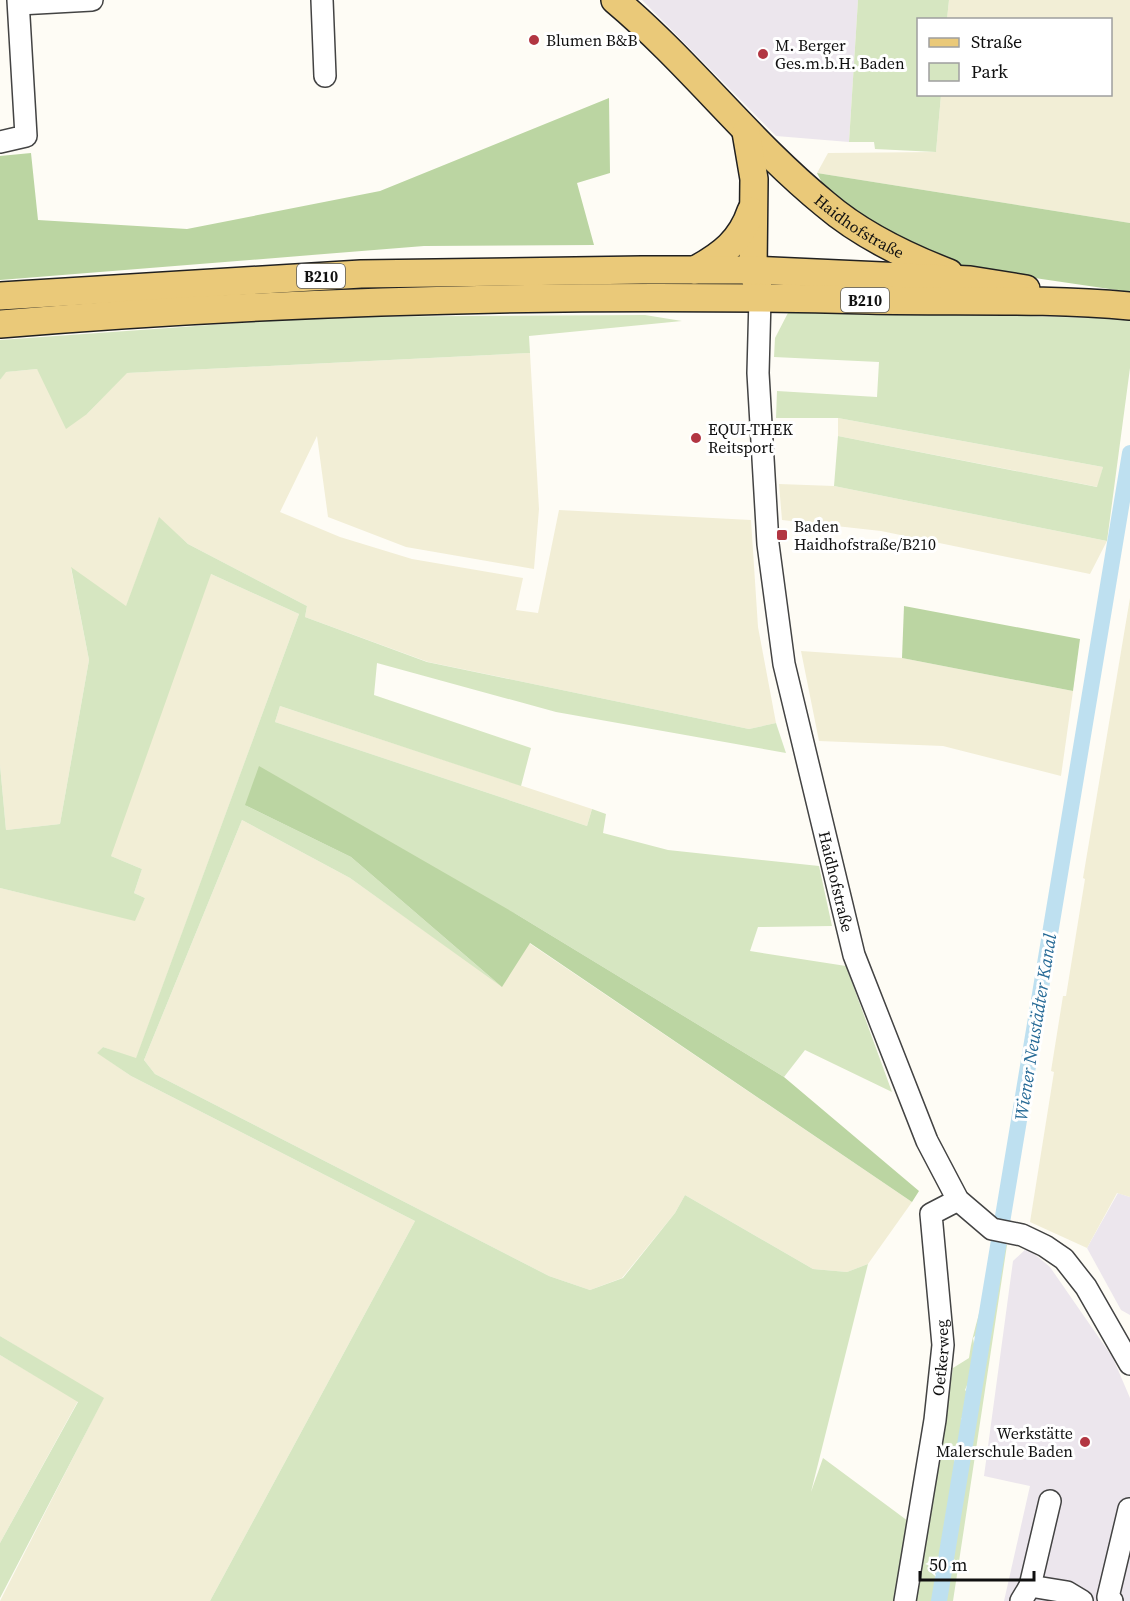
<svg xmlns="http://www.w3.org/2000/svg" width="1130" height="1601" font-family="'Source Serif 4',serif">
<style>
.industrial{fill:#ece6ed}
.farmland{fill:#f2eed6}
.green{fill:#d6e6c1}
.forest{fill:#bbd5a2}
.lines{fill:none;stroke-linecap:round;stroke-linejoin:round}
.canal{stroke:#bee0f0;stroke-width:16}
.minor-casing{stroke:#434343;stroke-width:24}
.major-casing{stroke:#212121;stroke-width:30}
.minor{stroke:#fff;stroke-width:21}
.major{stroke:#eac979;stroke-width:27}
.poi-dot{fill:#b23642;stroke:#fff;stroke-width:2}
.labels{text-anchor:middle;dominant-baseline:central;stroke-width:6;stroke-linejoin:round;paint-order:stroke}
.shield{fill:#fff;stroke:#585858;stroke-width:1.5}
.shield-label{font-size:15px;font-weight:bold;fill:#101010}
.poi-label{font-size:16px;fill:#101010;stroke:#fff;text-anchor:start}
.street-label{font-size:16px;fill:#101010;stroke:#fff}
.water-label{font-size:18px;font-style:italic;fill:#266a96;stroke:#fff}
</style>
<rect width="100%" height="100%" fill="#fefcf5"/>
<g class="industrial">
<polygon points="642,0 858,0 849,142 776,136"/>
<polygon points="1118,1193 1130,1197 1130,1315 1121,1310 1087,1248"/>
<polygon points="1027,1248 1050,1267 1113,1358 1130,1398 1130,1601 1004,1601 1030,1486 984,1476 1013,1261"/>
</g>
<g class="farmland">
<polygon points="949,0 1130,0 1130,223 817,173 828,153 936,152 941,95 1110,94 1110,20 947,19"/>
<polygon points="530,353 539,509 534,569 406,547 328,517 317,436 280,512 340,537 412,559 523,578 516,610 538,613 559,510 751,520 758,627 776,723 749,729 428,662 305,617 307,606 188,544 159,518 126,607 71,568 89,660 60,824 6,830 0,765 0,380 5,372 37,369 87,414 126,373"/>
<polygon points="838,418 1103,467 1098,487 838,436"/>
<polygon points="779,484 834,486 1107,541 1090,574 881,531 782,520"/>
<polygon points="211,574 299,614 136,1059 103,1047 98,1053 131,1076 415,1221 210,1601 0,1601 103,1399 0,1336 0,888 134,920 145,898 134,893 142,869 111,856 131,617"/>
<polygon points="1130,598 1130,1197 1117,1193 1087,1248 1030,1222 1054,1072 1051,1071 1063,996 1066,996 1085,879 1083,878"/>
<polygon points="801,651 902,658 1073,691 1061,776 943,746 819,741"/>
<polygon points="280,706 592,809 587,826 275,722"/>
<polygon points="242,820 350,878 502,986 529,943 912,1202 868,1264 847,1272 813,1269 685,1195 675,1213 622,1278 590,1290 549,1276 155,1074 144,1060"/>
<polygon points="0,1355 78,1401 0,1543"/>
</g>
<g class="green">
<polygon points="858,0 949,0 947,19 918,20 918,94 941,95 936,152 875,149 874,142 849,142"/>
<polygon points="790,309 1130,319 1130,368 1107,541 834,486 838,436 1097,487 1103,467 838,418 776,418 777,391 877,397 879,362 774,357 775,338"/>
<polygon points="645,315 682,321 529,336 530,353 127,373 87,414 66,429 37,369 6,372 0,380 0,340 322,317"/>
<polygon points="159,517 188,544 307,606 305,617 427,662 749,729 776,723 786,753 556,712 377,663 374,695 531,748 521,786 280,706 275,722 587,826 592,809 606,814 603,833 668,850 819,866 832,926 758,927 750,951 846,966 892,1092 805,1050 784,1077 516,914 245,805 351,857 502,987 350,878 242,820 144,1060 155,1074 549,1276 590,1290 623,1278 675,1213 685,1195 813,1269 847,1272 868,1264 811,1492 823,1458 912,1524 899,1601 210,1601 415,1221 131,1076 97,1053 103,1047 136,1058 299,614 211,574 111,856 142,869 134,893 145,898 135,921 0,888 0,765 6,830 60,824 89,660 71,567 126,606"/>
<path d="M991 1242 1007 1245 953 1601H941L964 1470 973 1443 970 1436 1000 1250 997 1249 983 1327 973 1338 977 1361 965 1390 969 1394 964 1407 967 1412 961 1419V1446L957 1447 954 1460 958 1470 938 1597 937 1601H913L953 1368 969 1358C974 1319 993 1283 991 1242Z"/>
<polygon points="0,1336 104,1398 0,1598 0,1543 78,1402 0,1355"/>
</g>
<g class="forest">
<polygon points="609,98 610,173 577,183 594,245 424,246 0,280 0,156 31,153 38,220 187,229 380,191"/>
<polygon points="817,173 1130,223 1130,292 967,268 922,255 833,204"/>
<polygon points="904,606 1080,639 1073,691 902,658"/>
<polygon points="259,766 516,914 784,1077 919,1191 912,1202 530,943 502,987 351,857 245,805"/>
</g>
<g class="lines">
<polyline class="canal" points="939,1601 1130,453"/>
<defs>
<g id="minor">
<polyline points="322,0 325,76"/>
<polyline points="19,4 92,0"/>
<polyline points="0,142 26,136 18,0"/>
<path id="s1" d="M760 298 758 373 768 544 784 664 854 955 927 1141 958 1200 992 1229 1022 1235 1045 1246 1064 1259 1086 1287 1130 1364"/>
<polyline points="1030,1586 1050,1501"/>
<path id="s2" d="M905 1601 935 1420 943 1345 931 1214 958 1200"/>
<polyline points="1021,1601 1030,1586 1067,1592 1082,1601"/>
<polyline points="1112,1601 1108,1597 1129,1509"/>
</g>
<g id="major">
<path id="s3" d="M615 0C690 63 749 142 825 204 861 235 905 256 949 273"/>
<polyline points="746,132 754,179 753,270 758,288"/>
<path d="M695 270C722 255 741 241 751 211"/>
<polyline points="0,296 361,274 642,270 753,270 970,280 1026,289"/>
<path d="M0 324C289 300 579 293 869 300 956 302 1043 298 1130 306"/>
</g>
</defs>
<use href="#minor" class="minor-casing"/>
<use href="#major" class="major-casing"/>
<use href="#minor" class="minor"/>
<use href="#major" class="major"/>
</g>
<g class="poi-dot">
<circle cx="534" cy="40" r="6"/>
<circle cx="763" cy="54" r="6"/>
<circle cx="696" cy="438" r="6"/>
<rect x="776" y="529" width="12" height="12" rx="3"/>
<circle cx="1085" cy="1442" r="6"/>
</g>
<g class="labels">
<g class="shield">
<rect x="297" y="264" width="48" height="24" rx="4.5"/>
<rect x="841" y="288" width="48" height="24" rx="4.5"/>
</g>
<g class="shield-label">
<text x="321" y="276">B210</text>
<text x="865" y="300">B210</text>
</g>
<g class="poi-label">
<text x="546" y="40">Blumen B&amp;B</text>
<text x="775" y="45">M. Berger<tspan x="775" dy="18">Ges.m.b.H. Baden</tspan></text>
<text x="708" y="429">EQUI-THEK<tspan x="708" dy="18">Reitsport</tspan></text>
<text x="794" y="526">Baden<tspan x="794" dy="18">Haidhofstraße/B210</tspan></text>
<text x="1073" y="1433" text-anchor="end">Werkstätte<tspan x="1073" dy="18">Malerschule Baden</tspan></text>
</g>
<g class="street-label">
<text stroke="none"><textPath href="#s3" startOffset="334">Haidhofstraße</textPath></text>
<text stroke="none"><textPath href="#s1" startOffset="591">Haidhofstraße</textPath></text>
<text stroke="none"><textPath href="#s2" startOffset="246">Oetkerweg</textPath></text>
</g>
<g class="water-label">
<text transform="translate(1035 1027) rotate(-81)">Wiener Neustädter Kanal</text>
</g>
</g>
<rect x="917" y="18" width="195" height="78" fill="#ffffff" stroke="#9f9f9f" stroke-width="1.5"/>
<rect x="929" y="38" width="30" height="9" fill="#eac979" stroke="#9f9f9f" stroke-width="1.5"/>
<text x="971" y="48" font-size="18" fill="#101010">Straße</text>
<rect x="929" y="63" width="30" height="18" fill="#d6e6c1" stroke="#9f9f9f" stroke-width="1.5"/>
<text x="971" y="78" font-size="18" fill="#101010">Park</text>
<path d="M920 1571v9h114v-9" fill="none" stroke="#101010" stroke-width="3"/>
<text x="929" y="1571" font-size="18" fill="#101010" stroke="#ffffff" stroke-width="4.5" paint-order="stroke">50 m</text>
</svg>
